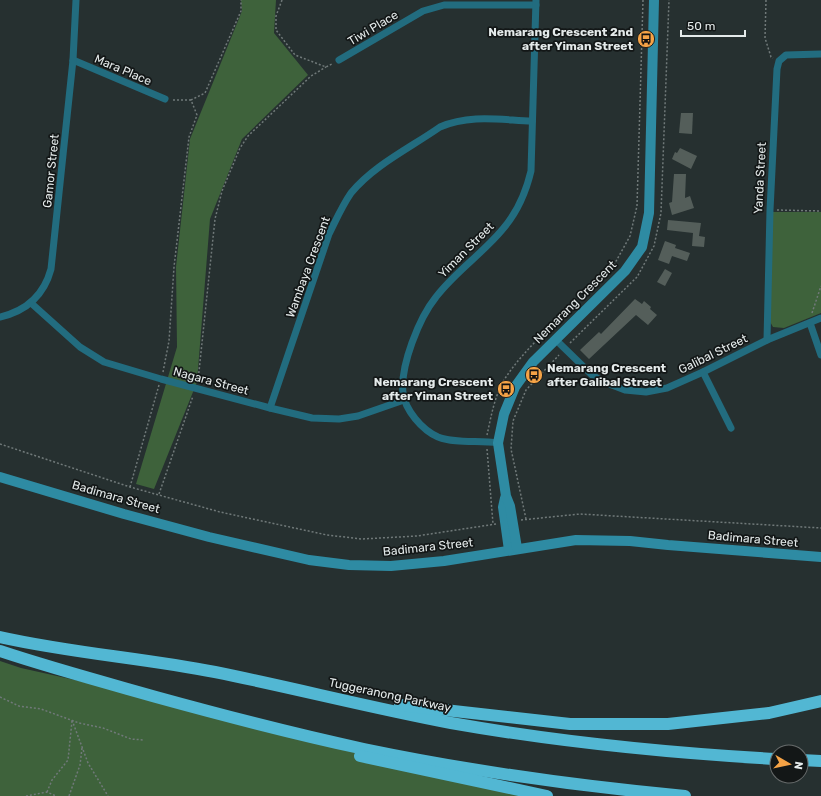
<svg xmlns="http://www.w3.org/2000/svg" width="821" height="796" font-family="Rubik,sans-serif">
<style>
.green{fill:#3e623b}
.building{fill:#545e5a}
.lines{fill:none;stroke-linecap:round;stroke-linejoin:round}
.path{stroke:#707979;stroke-width:1.5;stroke-dasharray:2 2;stroke-linecap:butt}
.street{stroke:#226c7f;stroke-width:7}
.secondary{stroke:#2e8ba3;stroke-width:10}
.highway{stroke:#52b7d3;stroke-width:12}
.labels{text-anchor:middle;dominant-baseline:central;stroke-width:3.5;stroke-linejoin:round;paint-order:stroke}
.street-label{font-size:12px;fill:#e4eaea;stroke:#131717}
.poi-label{font-size:12px;font-weight:bold;fill:#e4eaea;stroke:#131717;text-anchor:end}
</style>
<rect width="100%" height="100%" fill="#263030"/>
<g class="green">
<polygon points="241,0 276,0 274,33 308,75 242,139 210,219 197,382 154,489 136,484 177,347 176,267 190,139 242,11"/>
<polygon points="771,212 821,212 821,313 784,328 773,327 769,320"/>
<polygon points="0,661 21,668 84,682 539,796 0,796"/>
</g>
<g class="building">
<polygon points="681,113 693,113 692,134 679,133"/>
<polygon points="680,148 697,156 691,169 672,159 675,152 677,153"/>
<polygon points="674,174 686,174 685,198 690,196 694,208 672,215 669,203 672,202"/>
<polygon points="668,220 701,223 699,236 705,237 704,247 692,246 693,233 667,230"/>
<polygon points="665,241 676,245 675,248 690,253 687,261 672,256 669,264 658,260"/>
<polygon points="665,269 672,273 665,286 657,282"/>
<polygon points="635,299 642,304 644,301 651,307 650,309 657,315 648,325 636,315 589,359 580,350 599,332 601,334"/>
</g>
<g class="lines">
<g class="path">
<polyline points="282,0 276,16 276,30 295,55 326,67 332,64"/>
<polyline points="766,0 765,38 771,57 773,58"/>
<polyline points="173,100 191,100"/>
<polyline points="777,210 821,211"/>
<polyline points="610,272 630,236 637,206 643,0"/>
<polyline points="812,313 821,286"/>
<polyline points="570,343 637,277 654,246 661,213 669,0"/>
<polyline points="163,372 169,341 174,267 189,137 197,115 191,100 205,93 241,11 241,0"/>
<polyline points="198,381 215,219 222,191 240,148 248,136 311,76 326,67"/>
<path d="M487 435C491 417 495 393 506 377 528 344 565 314 594 287"/>
<polyline points="0,444 130,487 220,512 327,535 362,539 417,536 496,524"/>
<polyline points="487,449 493,524"/>
<polyline points="130,487 159,385"/>
<polyline points="159,494 193,396"/>
<polyline points="526,519 511,449 513,421 526,390 559,355"/>
<polyline points="521,520 580,514 821,528"/>
<polyline points="0,697 19,706 41,709 79,723 103,728 131,739 144,740"/>
<polyline points="72,720 88,763 108,796"/>
<polyline points="47,792 52,780 68,760 72,721"/>
<polyline points="26,796 47,792 56,796"/>
<polyline points="69,796 80,765 82,748"/>
</g>
<g class="street">
<polyline points="73,60 165,99"/>
<polyline points="339,60 423,11 444,5 536,5"/>
<polyline points="31,303 80,347 104,362 161,379 270,408 312,418 339,419 358,416 404,400"/>
<path d="M0 317C26 311 44 295 51 269L73 60 76 0"/>
<polyline points="810,323 821,355"/>
<polyline points="556,340 592,375 604,382 625,390 646,392 667,388 703,372 767,340 821,318"/>
<polyline points="767,340 770,210 777,69 779,61 786,55 821,54"/>
<polyline points="703,372 731,428"/>
<path d="M270 408 329 234C336 220 342 206 351 193 374 165 410 148 440 127 470 114 501 120 532 121"/>
<path d="M498 443C479 440 456 444 438 437 422 430 405 410 403 393 400 366 419 318 436 297 455 272 482 254 502 230 517 213 526 192 531 171L536 0"/>
</g>
<g class="secondary">
<polyline points="0,477 124,514 209,537 309,560 349,565 391,566 444,561 576,540 630,541 668,545 821,557"/>
<polyline points="505,498 503,507 509,550"/>
<polyline points="517,548 510,506 506,496 498,443 504,414 515,387 533,362 625,271 642,247 649,213 654,0"/>
</g>
<g class="highway">
<path d="M0 637C71 653 144 658 215 672 294 688 372 708 451 723 559 742 668 753 777 759"/>
<path d="M0 651C51 668 103 682 156 697 225 716 294 734 364 749 470 771 577 786 685 796"/>
<polyline points="400,705 570,724 668,724 769,713 821,701"/>
<polyline points="360,756 547,796"/>
<polyline points="801,760 821,761"/>
</g>
</g>
<defs>
<symbol id="bus-disc" viewBox="-11 -11 22 22"><circle r="9.5" fill="#f5a346" stroke="#131717"/><path d="M-5-6H5V4H4V6H2V4H-2V6H-4V4H-5ZM-3.5-4V0h7V-4ZM-3.5 1.2v1.5H-2V1.2ZM2 1.2v1.5H3.5V1.2Z" fill="#111"/></symbol>
</defs>
<g fill-rule="evenodd">
<use href="#bus-disc" x="636" y="29" width="20" height="20"/>
<use href="#bus-disc" x="524" y="365" width="20" height="20"/>
<use href="#bus-disc" x="496" y="379" width="20" height="20"/>
</g>
<g class="labels">
<g class="street-label">
<text transform="translate(373 28) rotate(-31)">Tiwi Place</text>
<text transform="translate(123 70) rotate(23)">Mara Place</text>
<text transform="translate(51 171) rotate(-84)">Gamor Street</text>
<text transform="translate(760 178) rotate(-87)">Yanda Street</text>
<text transform="translate(466 250) rotate(-45)">Yiman Street</text>
<text transform="translate(308 267) rotate(-70)">Wambaya Crescent</text>
<text transform="translate(575 302) rotate(-45)">Nemarang Crescent</text>
<text transform="translate(713 354) rotate(-26)">Galibal Street</text>
<text transform="translate(211 381) rotate(15)">Nagara Street</text>
<text transform="translate(116 497) rotate(16)">Badimara Street</text>
<text transform="translate(753 539) rotate(5)">Badimara Street</text>
<text transform="translate(428 547) rotate(-6)">Badimara Street</text>
<text transform="translate(390 695) rotate(12)">Tuggeranong Parkway</text>
</g>
<g class="poi-label">
<text x="633" y="32">Nemarang Crescent 2nd<tspan x="633" dy="14">after Yiman Street</tspan></text>
<text x="547" y="368" text-anchor="start">Nemarang Crescent<tspan x="547" dy="14">after Galibal Street</tspan></text>
<text x="493" y="382">Nemarang Crescent<tspan x="493" dy="14">after Yiman Street</tspan></text>
</g>
</g>
<g transform="translate(789 764) rotate(99)"><circle r="19" fill="#131717" stroke="#676b6b"/>
<path d="M0-3L7 15L0 10L-7 15Z" fill="#f5a346"/>
<text y="-6" font-size="11" font-weight="bold" text-anchor="middle" fill="#e4eaea">N</text>
</g>
<path d="M681 30v6h64v-6" fill="none" stroke="#e4eaea" stroke-width="2"/>
<text x="687" y="30" font-size="12" fill="#e4eaea" stroke="#131717" stroke-width="3" paint-order="stroke">50 m</text>
</svg>
